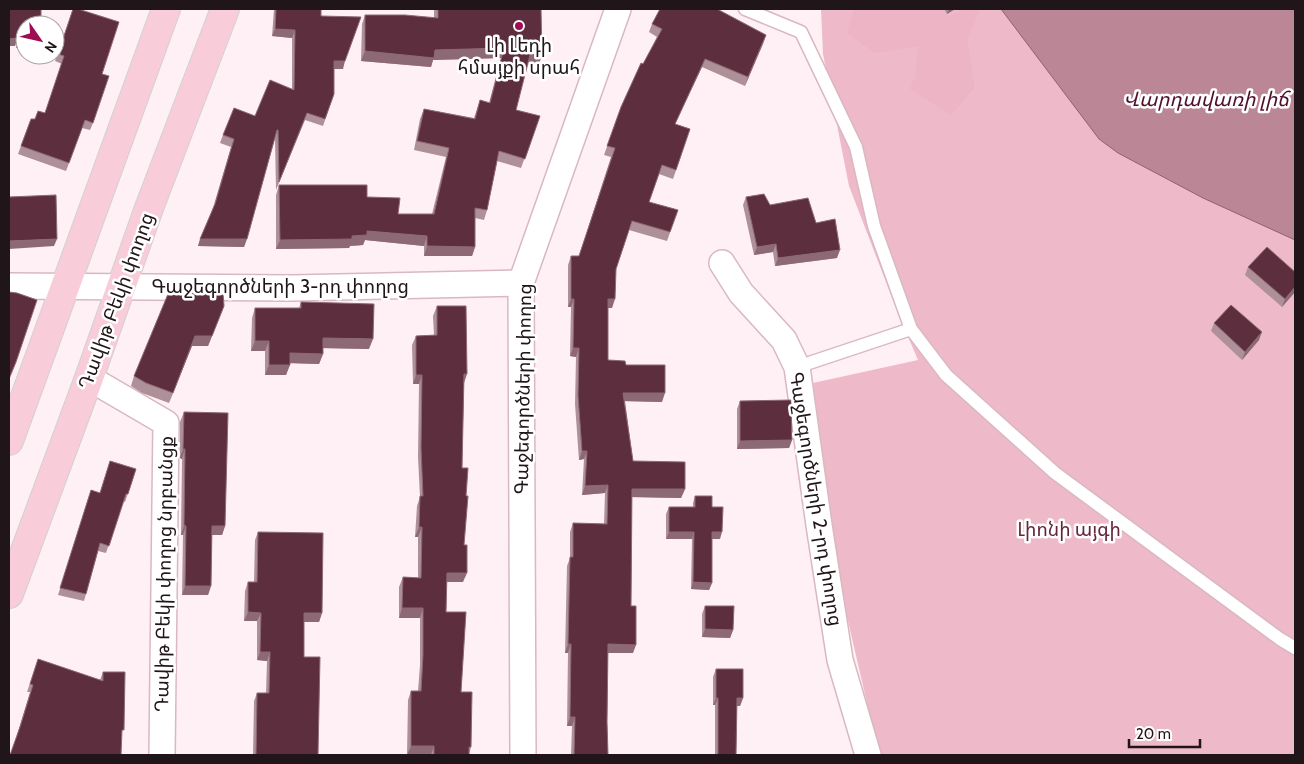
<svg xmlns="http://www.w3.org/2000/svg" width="1304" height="764" font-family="Cabin,'Noto Sans Armenian',sans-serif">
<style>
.green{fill:#eeb9c8}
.forest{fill:#ecb4c4}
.water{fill:#bb8695;stroke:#8c6470}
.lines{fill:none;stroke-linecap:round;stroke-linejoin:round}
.service-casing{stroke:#d9b8c1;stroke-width:15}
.minor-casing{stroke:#d9b8c1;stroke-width:28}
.primary-casing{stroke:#d2d0d1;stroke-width:30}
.service{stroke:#fff;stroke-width:12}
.minor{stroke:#fff;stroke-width:25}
.primary{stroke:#f8cdd9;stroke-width:28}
.wall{fill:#ae9099}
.shaded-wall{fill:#8d6975}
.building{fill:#5d2f3e;stroke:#8d6975}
.poi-dot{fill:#9f0c54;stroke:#fff;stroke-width:2}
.labels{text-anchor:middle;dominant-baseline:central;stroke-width:5;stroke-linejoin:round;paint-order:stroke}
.poi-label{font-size:19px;fill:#201518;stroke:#fff}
.street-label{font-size:19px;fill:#201518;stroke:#fff}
.park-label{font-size:19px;fill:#67253d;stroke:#fff}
.water-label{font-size:20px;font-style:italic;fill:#500f2b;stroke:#fff}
</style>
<rect width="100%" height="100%" fill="#fef0f4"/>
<polygon class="green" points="821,9 1295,9 1295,755 879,755 842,595 813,383 918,360 898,313 849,186 823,54"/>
<polygon class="forest" points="854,9 942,9 949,16 965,9 975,9 979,12 967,40 975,87 951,115 910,89 915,77 918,46 875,53 847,33"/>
<polygon class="water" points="1001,9 1295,9 1295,240 1203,198 1118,153 1099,139"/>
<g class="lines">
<defs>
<g id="service">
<polyline points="745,9 801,32 856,147 874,226 911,329 946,375 1055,473 1280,639 1295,648"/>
<polyline points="797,367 911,329"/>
</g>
<g id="minor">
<polyline points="722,263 741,293 784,340 797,367 819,525 840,660 868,755"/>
<polyline points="9,286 293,288 521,283"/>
<polyline points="89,378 166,423 162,755"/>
<polyline points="523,755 521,283 618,9"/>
</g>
<g id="primary">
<polyline points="9,441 166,9"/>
<polyline points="9,594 89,378 149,208 225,9"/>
</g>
</defs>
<use href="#service" class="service-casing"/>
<use href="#minor" class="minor-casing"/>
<use href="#primary" class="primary-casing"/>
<use href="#service" class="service"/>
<use href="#minor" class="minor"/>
<use href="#primary" class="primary"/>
</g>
<g class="wall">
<polygon points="73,9 102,74 93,123 90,130 82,128 66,171 18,154 31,119 35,119 45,113 62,64 55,61"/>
<polygon points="274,9 321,9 321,16 343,69 334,69 334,94 323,126 305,120 276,190 275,138 244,247 198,246 213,208 231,147 220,143 223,135 255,116 292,89 292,38 272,36"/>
<polygon points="434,9 541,9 539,64 527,65 516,110 540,116 521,168 497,161 487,210 484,220 475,218 475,247 472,256 424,256 424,246 365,240 363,245 350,246 349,248 276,249 276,195 279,185 367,197 398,214 432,214 446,157 414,150 420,119 424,109 474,118 480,100 489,103 501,58 433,60 431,67 361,61 362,24 365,15 434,18"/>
<polygon points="944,9 955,9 947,14"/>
<polygon points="652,24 766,35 745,86 702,67 675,124 690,129 673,179 659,174 649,202 678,210 667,241 629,230 616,269 612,308 608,308 608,360 626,365 662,402 625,401 633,461 685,489 681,498 632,497 631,606 633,653 608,653 607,722 608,755 571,755 572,726 567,726 568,653 565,653 567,566 570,558 570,532 573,523 604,524 605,493 582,495 584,459 579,460 575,404 576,357 570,356 571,307 568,307 568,265 571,256 579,256 611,157 604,155 621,107 657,37 649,32"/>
<polygon points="746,197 770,205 816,223 837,258 775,266 773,252 754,255 743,205"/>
<polygon points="1248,267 1295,272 1295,292 1282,307 1245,275"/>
<polygon points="301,302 369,349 323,348 323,354 319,364 290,363 286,375 265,375 265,351 251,351 252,318 255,308 299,308"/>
<polygon points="437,306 464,383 462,468 463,582 447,582 446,612 471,747 469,755 407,755 408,700 411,691 418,691 420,665 420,618 399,618 399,587 403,577 418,578 418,537 415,537 417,506 420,497 418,457 419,384 413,384 412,345 416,336 434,335 433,316"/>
<polygon points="220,316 208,346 192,346 169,403 142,393 131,386 134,376"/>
<polygon points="1214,323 1259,340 1242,360 1211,331"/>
<polygon points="740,401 792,440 789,448 737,449 737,409"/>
<polygon points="184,412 225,526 222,535 212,535 211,586 208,595 182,595 183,535 181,535 182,459 180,458 180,422"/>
<polygon points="136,469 125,502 123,501 106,553 98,551 84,601 58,595 89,497 100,493"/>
<polygon points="695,496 712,507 720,539 712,539 712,583 709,590 691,589 692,539 666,539 666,514 669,507 693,507 693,503"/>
<polygon points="258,532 322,613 319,622 304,622 304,657 318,755 253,755 254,701 257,693 266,693 267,661 257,660 257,621 244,621 245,591 248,582 254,582 255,540"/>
<polygon points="705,606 733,630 730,638 702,637 702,614"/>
<polygon points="38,659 100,680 103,672 122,736 17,735 30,692 27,692"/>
<polygon points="716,669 743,698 740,706 737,706 736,755 715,755 715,705 713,705 713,677"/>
</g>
<g class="shaded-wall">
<polygon points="949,9 955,9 947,14"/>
<polygon points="275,29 295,30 292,38 272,36"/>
<polygon points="766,35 763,44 745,86 748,77"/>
<polygon points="18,38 15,46 9,46 9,39"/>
<polygon points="25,40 25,48 16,48 18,41"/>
<polygon points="504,48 501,58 433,60 431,67 361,61 365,51 435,50"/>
<polygon points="530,55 542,55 539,64 526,65"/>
<polygon points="705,59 702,67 671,132 675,124"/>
<polygon points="334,61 345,61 343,69 331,69"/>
<polygon points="367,231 427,236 424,246 365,240 363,245 350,246 349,248 276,249 280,240 352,236"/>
<polygon points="57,239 54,246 9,249 9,241"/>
<polygon points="200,239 247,239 244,247 198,246"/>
<polygon points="776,244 773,252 754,255 757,247"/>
<polygon points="427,246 475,247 472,256 424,256"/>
<polygon points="840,250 837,258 775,266 778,258"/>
<polygon points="1295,287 1295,292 1282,307 1285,299"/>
<polygon points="571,299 574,299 571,307 568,307"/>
<polygon points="608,299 615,299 612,308 605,308"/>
<polygon points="220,316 208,346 192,346 169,403 195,336"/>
<polygon points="1262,332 1259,340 1242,360 1245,352"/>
<polygon points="323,338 373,339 369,349 319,348"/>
<polygon points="255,341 269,341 265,351 251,351"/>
<polygon points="573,348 579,348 576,357 570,356"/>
<polygon points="290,353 323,354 319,364 286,363"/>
<polygon points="269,365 290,365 286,375 265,375"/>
<polygon points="464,374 467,374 464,383"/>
<polygon points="416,375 422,375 419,384 413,384"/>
<polygon points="623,393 665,393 662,402 620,401"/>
<polygon points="792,440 789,448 737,449 740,441"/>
<polygon points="183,449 185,449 182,459 180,458"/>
<polygon points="582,451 587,451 584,459 579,460"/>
<polygon points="608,485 605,493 582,495 585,486"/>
<polygon points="632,489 685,489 681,498 629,497"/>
<polygon points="184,525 186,526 183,535 181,535"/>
<polygon points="212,526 225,526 222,535 209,535"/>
<polygon points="419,527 422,527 418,537 415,537"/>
<polygon points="669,532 694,532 692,539 666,539"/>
<polygon points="712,532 722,532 720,539 710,539"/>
<polygon points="447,573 467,573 463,582 443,582"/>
<polygon points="693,582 712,583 709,590 691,589"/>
<polygon points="185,586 211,586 208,595 182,595"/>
<polygon points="402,608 423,608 420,618 399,618"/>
<polygon points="248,612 261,613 257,621 244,621"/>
<polygon points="304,613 322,613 319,622 301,622"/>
<polygon points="705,629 733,630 730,638 702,637"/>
<polygon points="568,644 571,644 568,653 565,653"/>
<polygon points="608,644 636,645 633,653 605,653"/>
<polygon points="260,652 270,652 267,661 257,660"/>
<polygon points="716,698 718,698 715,705 713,705"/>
<polygon points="737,698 743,698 740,706 734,706"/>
<polygon points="570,717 575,717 572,726 567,726"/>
<polygon points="411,746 434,746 431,755 407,755"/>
</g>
<g class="building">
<polygon points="9,9 41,9 41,25 25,25 25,40 18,41 18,38 9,39"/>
<polygon points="73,9 78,9 119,22 102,74 109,76 93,123 85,120 69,163 21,146 31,119 35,119 38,111 45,113 64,56 58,54"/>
<polygon points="276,9 321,9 321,16 361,17 345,61 334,61 334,94 325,119 307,113 279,182 278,130 277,130 247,239 200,239 215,204 234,139 223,135 234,108 255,116 270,80 294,90 295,30 275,29"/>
<polygon points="438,9 541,9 542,55 530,55 516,110 540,116 525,159 499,151 487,210 475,208 475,247 427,246 427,236 367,231 367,235 352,236 352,239 280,240 279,185 367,185 367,197 400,198 398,214 434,214 449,148 417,141 424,109 475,119 480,100 490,103 504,48 435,50 434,58 365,51 365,15 405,15 438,18"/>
<polygon points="660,9 717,9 766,35 748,77 705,59 675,124 690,129 676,170 662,165 649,202 678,210 670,232 632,221 616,269 615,299 608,299 608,360 625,361 626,365 665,365 665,393 623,393 633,461 685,462 685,489 632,489 631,606 636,606 636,645 608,644 607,722 608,755 574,755 575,717 570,717 571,644 568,644 570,557 573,557 573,523 607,524 608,485 585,486 587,451 582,451 578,395 579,348 573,348 574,299 571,299 571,256 579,256 615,148 607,146 621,107 641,63 643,64 662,29 652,24"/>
<polygon points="764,194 770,205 808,198 816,223 835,219 840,250 778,258 776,244 757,247 746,197"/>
<polygon points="56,195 57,239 9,241 9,197"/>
<polygon points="1267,247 1295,272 1295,287 1285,299 1248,267"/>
<polygon points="9,292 17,293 37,300 16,362 9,379"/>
<polygon points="223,292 224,306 212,336 195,336 173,393 146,383 134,376 168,294"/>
<polygon points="301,302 374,304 373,339 323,338 323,354 290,353 290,365 269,365 269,341 255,341 255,308 301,308"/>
<polygon points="1231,305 1262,332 1245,352 1214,323"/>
<polygon points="437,306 466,306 467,374 464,374 462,468 468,468 466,496 468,496 464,545 467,545 467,573 447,573 446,612 466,612 461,692 472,692 471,747 469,747 469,755 434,755 434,746 411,746 411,691 421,691 423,655 423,608 402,608 403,577 421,578 422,527 419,527 420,496 423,496 421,448 422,375 416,375 416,336 437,335"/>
<polygon points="791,400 792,440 740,441 740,401"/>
<polygon points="184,412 228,413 225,526 212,526 211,586 185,586 186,526 184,525 185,449 183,449"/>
<polygon points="110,461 136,469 128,494 126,494 109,546 100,543 86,594 60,588 91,490 100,493"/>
<polygon points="695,496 712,496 712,507 723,507 722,532 712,532 712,583 693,582 694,532 669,532 669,507 695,507"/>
<polygon points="258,532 323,533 322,613 304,613 304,657 320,657 318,755 256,755 257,693 269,693 270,652 260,652 261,613 248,612 248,582 257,582"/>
<polygon points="705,606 734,606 733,630 705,629"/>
<polygon points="38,659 103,681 103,672 125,672 124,730 122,730 121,755 10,755 20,727 33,685 30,684"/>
<polygon points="716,669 743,669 743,698 737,698 736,755 718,755 718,698 716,698"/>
</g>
<circle class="poi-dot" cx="519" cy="26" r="5"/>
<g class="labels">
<g class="poi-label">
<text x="519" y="45">Լի Լեդի<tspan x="519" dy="22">հմայքի սրահ</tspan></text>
</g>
<g class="street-label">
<text x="280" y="286">Գաջեգործների 3-րդ փողոց</text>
<text transform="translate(116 301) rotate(-70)">Դավիթ Բեկի փողոց</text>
<text transform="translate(523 389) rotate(-89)">Գաջեգործների փողոց</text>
<text transform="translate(816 499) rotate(81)">Գաջեգործների 2-րդ փողոց</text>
<text transform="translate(164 574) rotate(-89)">Դավիթ Բեկի փողոց նրբանցք</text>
</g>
<g class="park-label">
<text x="1069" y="529">Լիոնի այգի</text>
</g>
<g class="water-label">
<text x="1206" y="99">Վարդավառի լիճ</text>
</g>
</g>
<rect width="1304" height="764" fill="none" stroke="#201518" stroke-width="20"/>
<g transform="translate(40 40) rotate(124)"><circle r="24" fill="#ffffff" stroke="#a6a1a3"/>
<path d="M0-4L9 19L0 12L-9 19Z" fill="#9f0c54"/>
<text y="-8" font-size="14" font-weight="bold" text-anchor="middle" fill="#201518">N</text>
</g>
<path d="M1129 739v8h71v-8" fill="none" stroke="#201518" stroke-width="2.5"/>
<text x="1136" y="739" font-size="15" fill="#201518" stroke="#ffffff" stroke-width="4" paint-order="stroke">20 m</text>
</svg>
